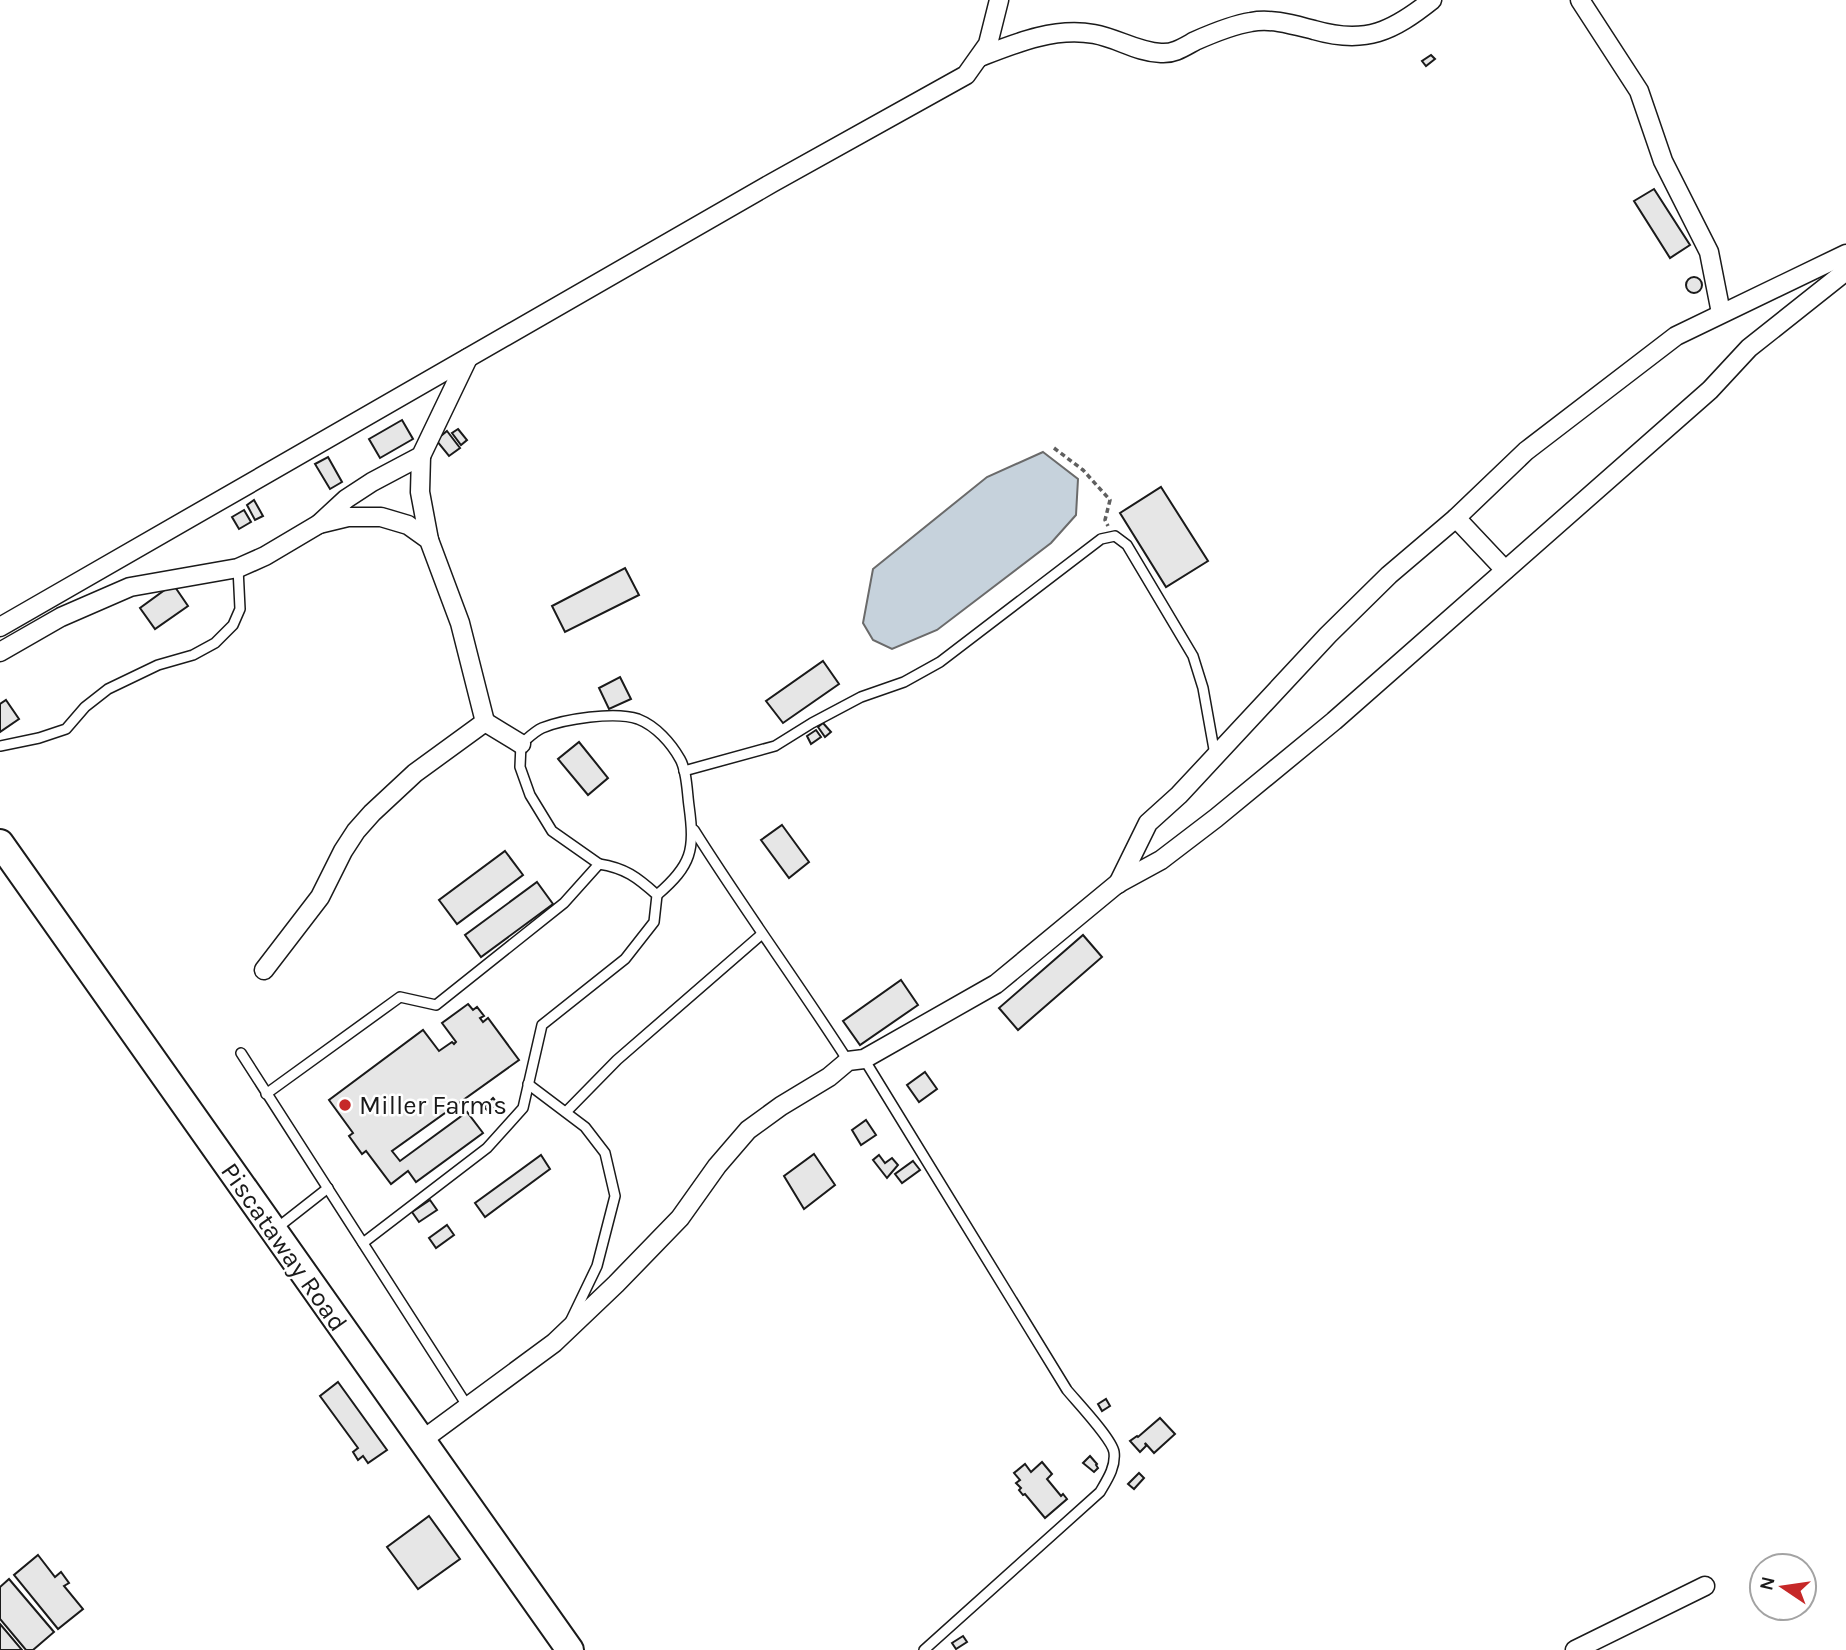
<svg xmlns="http://www.w3.org/2000/svg" width="1846" height="1650" font-family="Karla,sans-serif">
<style>
.water{fill:#c6d2dc;stroke:#6a6a6a;stroke-width:2}
.building{fill:#e6e6e6;stroke:#1a1a1a;stroke-width:2}
.lines{fill:none;stroke-linecap:round;stroke-linejoin:round}
.lane-casing{stroke:#1a1a1a;stroke-width:12}
.street-casing{stroke:#1a1a1a;stroke-width:21}
.primary-casing{stroke:#1a1a1a;stroke-width:30}
.path{stroke:#5f5f5f;stroke-width:3.5;stroke-dasharray:5 3.5;stroke-linecap:butt}
.lane{stroke:#fff;stroke-width:9}
.street{stroke:#fff;stroke-width:18}
.primary{stroke:#fff;stroke-width:26}
.poi-dot{fill:#c62828;stroke:#fff;stroke-width:2.5}
.labels{text-anchor:middle;dominant-baseline:central;stroke-width:5;stroke-linejoin:round;paint-order:stroke}
.poi-label{font-size:26px;fill:#1a1a1a;stroke:#fff;text-anchor:start}
.street-label{font-size:26px;fill:#1a1a1a;stroke:#fff}
</style>
<rect width="100%" height="100%" fill="#fff"/>
<polygon class="water" points="1043,452 1078,479 1076,515 1051,543 937,630 892,649 873,640 863,623 873,569 987,477"/>
<g class="building">
<polygon points="1431,55 1435,59 1426,66 1422,61"/>
<polygon points="1654,189 1690,245 1670,258 1634,201"/>
<circle cx="1694" cy="285" r="8"/>
<polygon points="402,420 413,439 380,458 369,439"/>
<polygon points="458,429 467,440 461,445 452,433"/>
<polygon points="447,431 460,448 449,456 436,440"/>
<polygon points="328,457 342,482 330,489 315,464"/>
<polygon points="1161,487 1208,561 1166,587 1120,513"/>
<polygon points="254,500 263,516 255,520 247,505"/>
<polygon points="244,510 251,522 239,529 232,517"/>
<polygon points="625,568 639,595 565,632 552,606"/>
<polygon points="173,584 188,606 155,629 140,608"/>
<polygon points="823,661 839,684 783,723 766,701"/>
<polygon points="620,677 631,699 609,709 599,688"/>
<polygon points="6,700 19,719 0,732 0,704"/>
<polygon points="823,723 831,732 825,737 818,727"/>
<polygon points="816,730 821,737 811,744 807,736"/>
<polygon points="579,742 608,778 588,795 558,759"/>
<polygon points="782,825 809,862 789,878 761,840"/>
<polygon points="505,851 523,875 457,924 439,900"/>
<polygon points="537,882 553,904 481,957 465,935"/>
<polygon points="1083,935 1102,957 1018,1030 999,1008"/>
<polygon points="901,980 918,1005 860,1045 843,1021"/>
<polygon points="468,1004 473,1010 477,1007 484,1016 480,1018 483,1022 488,1018 519,1060 392,1151 400,1161 467,1112 483,1133 416,1182 408,1171 391,1184 366,1151 362,1154 349,1136 353,1133 329,1100 423,1030 439,1051 452,1042 454,1044 456,1042 442,1023"/>
<polygon points="925,1072 937,1089 919,1102 907,1085"/>
<polygon points="493,1098 498,1104 489,1112 484,1107"/>
<polygon points="866,1120 876,1135 861,1145 852,1130"/>
<polygon points="814,1154 835,1185 804,1209 784,1176"/>
<polygon points="541,1155 550,1169 485,1217 475,1203"/>
<polygon points="879,1155 885,1163 892,1158 898,1165 887,1178 873,1160"/>
<polygon points="913,1161 920,1170 902,1183 895,1174"/>
<polygon points="430,1200 437,1210 419,1222 412,1212"/>
<polygon points="447,1225 454,1235 436,1248 429,1238"/>
<polygon points="338,1382 387,1450 368,1463 363,1456 358,1460 353,1452 358,1448 320,1396"/>
<polygon points="1106,1399 1110,1406 1102,1411 1098,1404"/>
<polygon points="1160,1418 1175,1434 1154,1453 1145,1443 1146,1446 1140,1452 1130,1441 1137,1436 1138,1437"/>
<polygon points="1090,1456 1097,1464 1096,1465 1098,1468 1094,1472 1083,1463"/>
<polygon points="1042,1462 1052,1474 1047,1479 1061,1496 1063,1494 1067,1499 1045,1518 1025,1494 1023,1495 1019,1490 1021,1488 1016,1483 1020,1480 1014,1473 1025,1464 1031,1472"/>
<polygon points="1139,1473 1144,1478 1134,1489 1128,1484"/>
<polygon points="429,1516 460,1559 418,1589 387,1547"/>
<polygon points="38,1555 55,1577 61,1572 69,1583 64,1586 83,1609 58,1629 14,1575"/>
<polygon points="9,1579 54,1632 33,1650 26,1650 0,1619 0,1587"/>
<polygon points="0,1624 22,1650 0,1650"/>
<polygon points="963,1636 967,1642 956,1649 952,1643"/>
</g>
<g class="lines">
<defs>
<g id="lane">
<polyline points="0,746 39,738 66,729 85,707 108,689 158,665 193,655 215,643 233,625 240,609 238,568"/>
<polyline points="684,771 775,746 812,723 861,697 904,682 940,662 1101,539 1115,536 1127,545 1193,656 1203,688 1215,755"/>
<path d="M694 830C743 908 798 983 848 1061"/>
<polyline points="241,1053 468,1407"/>
<path d="M864 1059 1067 1390C1077 1402 1112 1439 1114 1452 1116 1467 1107 1480 1100 1492L924 1650"/>
<polyline points="528,1084 585,1127 605,1153 615,1196 597,1266 571,1320"/>
<path d="M266 1094 400 997 436 1005 564 903 599 864 552 831 530 795 520 767 521 744C527 739 535 731 542 728 564 719 615 711 638 719 656 726 671 743 680 759 687 771 687 792 689 806 695 850 692 865 657 895"/>
<polyline points="566,1112 617,1060 762,934"/>
<polyline points="277,1228 328,1188"/>
<path d="M363 1243 487 1148 523 1108 542 1025 625 959 654 922 657 895C637 877 625 868 599 864"/>
</g>
<g id="street">
<polyline points="1580,0 1639,91 1663,161 1709,252 1721,313"/>
<path d="M980 57C1016 43 1054 27 1094 34 1117 38 1137 52 1161 53 1174 54 1184 47 1195 41 1213 33 1232 25 1251 22 1272 18 1294 25 1314 30 1366 45 1393 31 1432 0"/>
<polyline points="421,456 420,492 429,540"/>
<polyline points="1456,518 1505,570"/>
<polyline points="0,627 772,183 966,75 988,44 999,0"/>
<polyline points="0,652 61,617 130,587 238,568 265,556 319,524 346,499 372,482 421,456 468,358"/>
<polyline points="485,722 521,744"/>
<polyline points="1118,884 1148,823 1179,795 1328,635 1389,575 1456,518 1526,451 1676,336 1846,254"/>
<polyline points="264,970 320,897 343,851 356,831 372,813 415,773 485,722 460,623 429,540 408,525 381,517 348,517 319,524"/>
<polyline points="421,1441 554,1343 616,1284 680,1218 717,1166 748,1130 781,1106 829,1077 848,1061 864,1059 996,984 1117,884 1161,860 1216,818 1334,721 1710,390 1749,348 1846,271"/>
<polyline points="1575,1650 1705,1586"/>
</g>
<polyline id="primary" points="0,843 570,1650"/>
</defs>
<use href="#lane" class="lane-casing"/>
<use href="#street" class="street-casing"/>
<use href="#primary" class="primary-casing"/>
<polyline class="path" points="1054,448 1083,470 1110,500 1105,520 1108,526"/>
<use href="#lane" class="lane"/>
<use href="#street" class="street"/>
<use href="#primary" class="primary"/>
</g>
<circle class="poi-dot" cx="345" cy="1105" r="7"/>
<g class="labels">
<g class="poi-label">
<text x="359" y="1105">Miller Farms</text>
</g>
<g class="street-label">
<text transform="translate(284 1247) rotate(55)">Piscataway Road</text>
</g>
</g>
<g transform="translate(1783 1587) rotate(283)"><circle r="33" fill="#ffffff" stroke="#a3a3a3" stroke-width="2"/>
<path d="M0-5L12 26L0 18L-12 26Z" fill="#c62828"/>
<text y="-10" font-size="19" font-weight="bold" text-anchor="middle" fill="#1a1a1a">N</text>
</g>
</svg>
